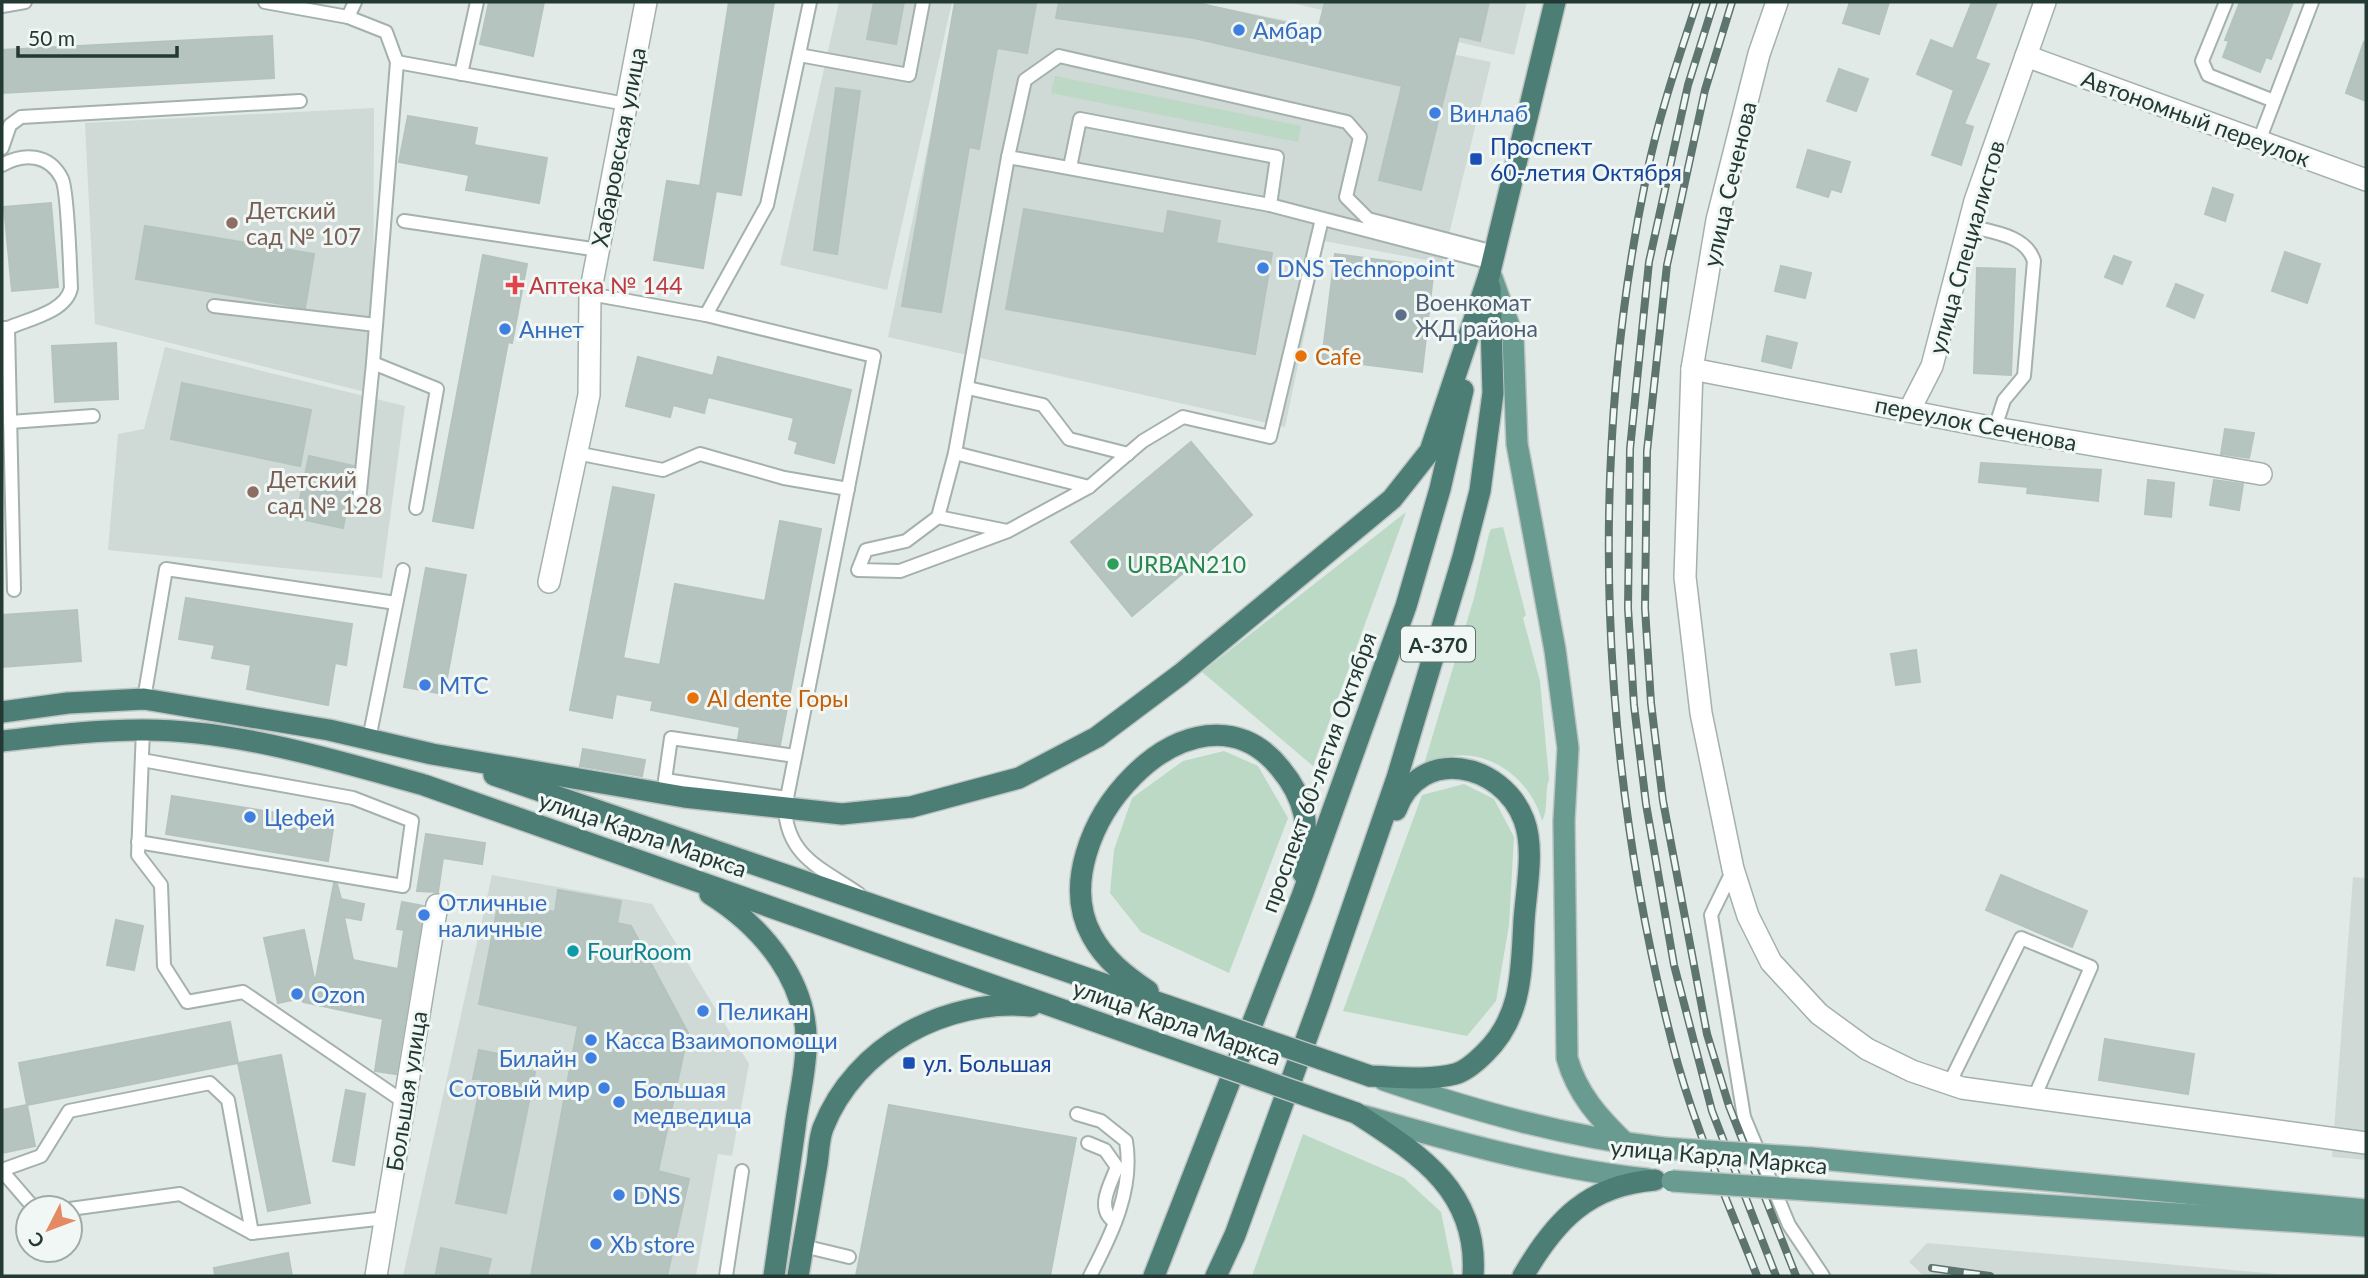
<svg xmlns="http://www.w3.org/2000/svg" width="2368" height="1278" font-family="Lato,sans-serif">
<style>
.built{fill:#cfd9d5}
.green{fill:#bbd9c5}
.building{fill:#b6c4bf;stroke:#b4c3bd;stroke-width:2}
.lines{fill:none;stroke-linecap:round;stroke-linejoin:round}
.service-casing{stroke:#a4b1ad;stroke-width:16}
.minor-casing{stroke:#a4b1ad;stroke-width:24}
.primary-casing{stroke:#bdc4c2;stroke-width:24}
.trunk-casing{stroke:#bdc4c2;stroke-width:24}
.service{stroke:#fff;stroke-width:12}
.minor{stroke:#fff;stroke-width:21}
.primary{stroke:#699b91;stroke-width:21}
.trunk{stroke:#4d7e76;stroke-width:21}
.rail-casing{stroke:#5d746f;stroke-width:8}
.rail{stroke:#f1f7f4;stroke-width:5;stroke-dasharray:16;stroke-linecap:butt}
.primary-bridge-casing{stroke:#bdc4c2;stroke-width:24;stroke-linecap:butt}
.trunk-bridge-casing{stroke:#bdc4c2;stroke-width:24;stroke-linecap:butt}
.primary-bridge{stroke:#699b91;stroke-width:21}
.trunk-bridge{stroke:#4d7e76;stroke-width:21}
.shop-dot{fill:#3f7fe0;stroke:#f1f7f4;stroke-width:2.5}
.transit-dot{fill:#1a4fb4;stroke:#f1f7f4;stroke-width:2.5}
.education-dot{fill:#8d6e63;stroke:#f1f7f4;stroke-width:2.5}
.health-dot{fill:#e0444e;stroke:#f1f7f4;stroke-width:2.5}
.service-dot{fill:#5c6f8a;stroke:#f1f7f4;stroke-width:2.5}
.food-dot{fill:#e8710a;stroke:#f1f7f4;stroke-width:2.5}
.leisure-dot{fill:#2e9e5b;stroke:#f1f7f4;stroke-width:2.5}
.culture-dot{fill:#0f9aa8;stroke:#f1f7f4;stroke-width:2.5}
.labels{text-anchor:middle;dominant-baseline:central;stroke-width:6;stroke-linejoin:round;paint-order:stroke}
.shield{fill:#f1f7f4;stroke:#61726e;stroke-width:2}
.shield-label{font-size:21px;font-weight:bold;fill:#233934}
.shop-label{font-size:23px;fill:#366cbe;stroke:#f1f7f4;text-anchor:start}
.street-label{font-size:23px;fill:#233934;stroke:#f1f7f4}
.transit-label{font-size:23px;fill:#164399;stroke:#f1f7f4;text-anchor:start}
.education-label{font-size:23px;fill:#785e54;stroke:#f1f7f4;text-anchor:start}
.health-label{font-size:23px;fill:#be3a42;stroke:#f1f7f4;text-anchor:start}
.service-label{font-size:23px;fill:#4e5e75;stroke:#f1f7f4;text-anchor:start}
.food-label{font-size:23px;fill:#c56008;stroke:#f1f7f4;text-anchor:start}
.leisure-label{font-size:23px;fill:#27864d;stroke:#f1f7f4;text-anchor:start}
.culture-label{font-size:23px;fill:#0d838f;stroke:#f1f7f4;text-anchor:start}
</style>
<rect width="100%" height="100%" fill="#e1eae6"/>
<g class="built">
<polygon points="839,2 952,2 887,290 780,265"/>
<polygon points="958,2 1194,2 1491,62 1442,263 1324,241 1285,427 888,337"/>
<polygon points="1288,2 1527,2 1514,55"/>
<polygon points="374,108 373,394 95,324 85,123"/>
<polygon points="165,347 405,406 382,578 108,550 118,434 144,429"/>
<polygon points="492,875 652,904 749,1064 732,1156 718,1154 696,1276 403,1276"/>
<polygon points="2353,877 2366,878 2366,1160 2332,1157"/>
<polygon points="1927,1243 2300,1276 1924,1276 1909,1262"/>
</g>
<g class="green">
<polygon points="1055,76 1301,126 1298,142 1051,93"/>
<polygon points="1406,512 1313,766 1202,672"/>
<path d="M1503 527 1526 615 1523 618 1540 681 1549 779C1544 794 1549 809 1542 821 1530 774 1476 738 1429 764L1425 761 1474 598 1489 534 1491 529Z"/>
<polygon points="1224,751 1258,766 1288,818 1229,973 1141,932 1110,893 1114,850 1132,798 1183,761"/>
<polygon points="1464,784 1494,799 1514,837 1509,925 1496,1001 1467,1036 1343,1011 1422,795"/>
<polygon points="1303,1134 1404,1178 1441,1212 1454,1276 1252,1276"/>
</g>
<g class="building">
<polygon points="489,2 544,2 533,56 480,44"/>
<polygon points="729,2 774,2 741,195 716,191 703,268 654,260 667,181 700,186"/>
<polygon points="874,2 904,2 896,44 867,39"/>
<polygon points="955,2 1036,4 1027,53 997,48 979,149 969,147 941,312 902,306"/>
<polygon points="1059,2 1193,2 1318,30 1325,2 1489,2 1480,41 1459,36 1421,190 1379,180 1402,86 1194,38 1056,18"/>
<polygon points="1850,2 1889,2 1879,34 1843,23"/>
<polygon points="1972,2 1997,2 1975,59 1989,64 1964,124 1973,127 1961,165 1932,155 1954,90 1917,74 1931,40 1953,49"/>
<polygon points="2240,2 2293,2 2271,59 2266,57 2260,72 2223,57 2229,41 2225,40"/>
<polygon points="272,36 274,78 2,93 2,50"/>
<polygon points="2364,42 2366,43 2366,101 2346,93"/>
<polygon points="1839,69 1868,79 1856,111 1827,101"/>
<polygon points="836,88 860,91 837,254 814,250"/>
<polygon points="408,116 477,128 474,145 547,158 539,203 466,190 469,175 399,162"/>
<polygon points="1808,150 1850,162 1841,192 1831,189 1828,197 1797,187"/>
<polygon points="2213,188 2233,195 2225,221 2205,214"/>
<polygon points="51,203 58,287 12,291 4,207"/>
<polygon points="1024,209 1164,234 1168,211 1220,221 1216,243 1272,253 1255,354 1006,309"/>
<polygon points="145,226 314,254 305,308 136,279"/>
<polygon points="2285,252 2320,264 2307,303 2272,291"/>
<polygon points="1335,254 1434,267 1422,372 1322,359"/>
<polygon points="483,255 527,264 512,343 508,342 473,528 433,521"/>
<polygon points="2114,256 2131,262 2122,284 2105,277"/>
<polygon points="1781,266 1811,273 1805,298 1775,291"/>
<polygon points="1977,268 2015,269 2011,375 1974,373"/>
<polygon points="2176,284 2203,295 2194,318 2167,306"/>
<polygon points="1767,336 1797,343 1791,368 1762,361"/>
<polygon points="116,343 118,399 55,402 52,346"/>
<polygon points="638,357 713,376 718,357 851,390 834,463 795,453 798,442 789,439 794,418 708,397 704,413 673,405 670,417 626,406"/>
<polygon points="182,383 311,410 300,466 171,439"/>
<polygon points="2225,429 2254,433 2249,458 2221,454"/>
<polygon points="1191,442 1252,515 1132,616 1071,542"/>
<polygon points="309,456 354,466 343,528 296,518"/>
<polygon points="1981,463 2101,470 2098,501 2027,493 2028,487 1979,482"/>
<polygon points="2148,480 2174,483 2171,517 2145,514"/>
<polygon points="2214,480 2243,484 2239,510 2210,505"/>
<polygon points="613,487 654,495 623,658 660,665 675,584 765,601 780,521 821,529 780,745 738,739 740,727 651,710 653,701 616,694 612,718 570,710"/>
<polygon points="426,568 466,575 444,694 404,687"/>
<polygon points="186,598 352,624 346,665 335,663 328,705 247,689 251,665 212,658 215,645 179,639"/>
<polygon points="77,610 81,661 2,667 2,615"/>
<polygon points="1916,650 1920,682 1896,685 1891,654"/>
<polygon points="583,749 645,760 642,776 580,766"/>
<polygon points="172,796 334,822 328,861 166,834"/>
<polygon points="426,834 485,843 482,864 443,858 438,892 417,891"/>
<polygon points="2001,875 2087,911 2072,947 1986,910"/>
<polygon points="334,883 337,884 341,899 364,904 361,920 344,917 353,960 398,969 404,930 397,929 402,902 424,906 396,1074 375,1071 383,1019 303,1002 302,998 278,1003 264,938 304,930 315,983"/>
<polygon points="558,890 621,901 617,923 631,926 688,1033 658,1171 689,1179 667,1276 531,1276 578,1026 479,1004 499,901 555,912"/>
<polygon points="116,920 143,926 134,970 107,965"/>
<polygon points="230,1022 238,1063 27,1105 19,1063"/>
<polygon points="2105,1039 2194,1054 2188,1094 2099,1080"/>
<polygon points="479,1050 523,1059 521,1069 535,1072 506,1213 456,1203 482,1079 473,1079"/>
<polygon points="281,1055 310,1203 268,1211 238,1063"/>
<polygon points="346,1090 365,1094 354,1165 333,1161"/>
<polygon points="27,1105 35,1146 2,1153 2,1110"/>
<polygon points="889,1105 1076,1138 1050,1276 856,1276"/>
<polygon points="441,1248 491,1259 487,1276 436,1273"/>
<polygon points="288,1253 292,1276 215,1276 214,1268"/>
</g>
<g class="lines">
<defs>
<g id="service">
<polyline points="265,2 348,17 386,32 397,62 373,363 437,389 416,508"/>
<polyline points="2226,2 2202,61 2208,75 2274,101"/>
<polyline points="2,6 25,2"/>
<polyline points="348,17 355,2"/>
<polyline points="799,55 909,75 923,2"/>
<polyline points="397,62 626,104"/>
<polyline points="461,74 477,2"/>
<polyline points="2259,141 2312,2"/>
<polyline points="2,148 10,125 21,117 300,101"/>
<polyline points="1008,157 955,453 938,517 906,541 866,550 858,570 900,571 1008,531 1089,487 1143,441 1183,417 1270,437 1322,219"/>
<path d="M2 165C23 153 49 153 62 179 68 191 70 269 71 288 66 312 28 319 8 328"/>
<polyline points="1070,167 1080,119 1277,157 1270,205"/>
<polyline points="404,221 599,250"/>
<path d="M1968 226C1992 232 2026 235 2034 261L2024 376 2004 400 1995 428"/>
<polyline points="1492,263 1270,205 1008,157 1025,80 1059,56 1347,122 1360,137 1346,197 1368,219 1494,252"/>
<polyline points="590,294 706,315 767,205 810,2"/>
<polyline points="214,306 376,325"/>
<path d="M706 315 874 356 785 808C787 857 823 869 859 894"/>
<polyline points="2,328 8,328 14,590"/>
<polyline points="968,388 1043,405 1069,439 1128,454"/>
<polyline points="10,422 93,416"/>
<polyline points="576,453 663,470 700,454 784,478 848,489"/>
<polyline points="955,453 1089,487"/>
<polyline points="359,501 373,363"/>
<polyline points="938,517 1007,531"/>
<polyline points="144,699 166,569 396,603"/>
<polyline points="143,730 138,855 161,885 164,966 187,1002 243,992 404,1102"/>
<polyline points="369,739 403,570"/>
<polyline points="787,798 665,780 671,738 795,756"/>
<polyline points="138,842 403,886 412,821 353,798 142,760"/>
<polyline points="1733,870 1711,915 1744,1117 1789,1225 1823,1276"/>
<polyline points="1949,1084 2021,938 2091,967 2034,1098"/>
<path d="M1077 1114 1101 1121 1126 1141C1134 1189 1112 1234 1090 1276"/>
<path d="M1088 1143 1105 1150 1117 1167C1110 1185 1095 1209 1115 1222"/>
<polyline points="2,1170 41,1156 69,1111 210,1083 228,1100 252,1233"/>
<polyline points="2,1171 34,1208"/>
<polyline points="70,1209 180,1194 252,1233 386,1218"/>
<polyline points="803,1246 849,1257"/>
<polyline points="726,1276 742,1171"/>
</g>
<g id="minor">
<polyline points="1777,2 1759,54 1717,220 1692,369 1685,577 1701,713 1733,869 1748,916 1771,962 1819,1014 1867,1049 1912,1071 1962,1088 2366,1143"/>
<polyline points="2026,56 2366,180"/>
<polyline points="1692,369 1995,428 2261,474"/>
<polyline points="1909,411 1932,366 1975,201 2045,2"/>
<polyline points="549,582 589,395 590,294 646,2"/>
<polyline points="376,1276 437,905"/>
</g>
<g id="primary">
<path d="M1492 278 1513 337 1517 444 1555 650 1568 748 1564 821 1567 1058C1577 1094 1599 1118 1626 1144"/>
<path d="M1384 1080C1475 1111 1567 1137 1663 1148"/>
<path d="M1364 1116C1457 1142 1551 1169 1647 1179"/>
<polyline points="1811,1158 2366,1210"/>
<polyline points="1808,1190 2366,1226"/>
</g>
<g id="trunk">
<polyline points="1487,284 1555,2"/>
<polyline points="2,712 68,703 144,699 329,730 432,754 684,797 842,814 911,807 1019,778 1097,737 1181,674 1392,499 1430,451 1490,272"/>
<path d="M2 741C48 736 94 730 141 730 233 729 335 760 424 785L1154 1042"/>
<polyline points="494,775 1168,1006"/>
<path d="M710 894C763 927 810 983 806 1049 805 1075 798 1102 795 1128 788 1177 781 1227 774 1276"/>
<path d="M1148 991C1126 976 1105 960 1092 936 1037 838 1195 662 1280 768 1291 781 1300 797 1304 814 1308 832 1303 855 1303 873"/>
<path d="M1370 1076C1398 1077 1428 1081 1455 1074 1466 1071 1477 1061 1485 1053 1523 1016 1521 970 1524 921 1526 890 1535 849 1524 820 1502 762 1420 745 1396 810"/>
<path d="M1356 1113C1419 1154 1479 1191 1473 1276"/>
<path d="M798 1276C804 1241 810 1206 816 1170 819 1157 818 1141 823 1128 855 1046 946 998 1031 1006"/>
<polyline points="1154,1276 1302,896 1406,606 1440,489 1463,390"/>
<polyline points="1216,1276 1235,1235 1319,1004 1397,778 1463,557 1480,491 1493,393 1490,288"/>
<path d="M1523 1276C1555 1221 1588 1185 1655 1180"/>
</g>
</defs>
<use href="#service" class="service-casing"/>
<use href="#minor" class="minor-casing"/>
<use href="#primary" class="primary-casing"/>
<use href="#trunk" class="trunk-casing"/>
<use href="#service" class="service"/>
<use href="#minor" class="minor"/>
<use href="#primary" class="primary"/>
<use href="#trunk" class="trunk"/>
<defs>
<g id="rail">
<path d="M1697 2C1678 60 1658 118 1646 178 1587 463 1600 760 1672 1042 1692 1123 1727 1199 1757 1276"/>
<polyline points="1714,2 1688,85 1649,262 1630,449 1628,608 1634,705 1646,804 1674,965 1712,1111 1776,1276"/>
<polyline points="1732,2 1705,90 1667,265 1647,451 1645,608 1651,703 1663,801 1707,1034 1729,1106 1796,1276"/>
<polyline points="1932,1268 1990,1276"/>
</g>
</defs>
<use href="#rail" class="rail-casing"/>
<use href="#rail" class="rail"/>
<defs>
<g id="primary-bridge">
<polyline points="1663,1148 1811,1158"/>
<polyline points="1672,1181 1808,1190"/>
</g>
<g id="trunk-bridge">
<polyline points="1168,1006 1370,1076"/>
<polyline points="1154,1042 1356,1113"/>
</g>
</defs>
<use href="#primary-bridge" class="primary-bridge-casing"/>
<use href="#trunk-bridge" class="trunk-bridge-casing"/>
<use href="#primary-bridge" class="primary-bridge"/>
<use href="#trunk-bridge" class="trunk-bridge"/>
</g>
<g class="shop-dot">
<circle cx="1239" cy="30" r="7"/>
<circle cx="1435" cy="113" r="7"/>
<circle cx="1263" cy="268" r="7"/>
<circle cx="505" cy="329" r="7"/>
<circle cx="425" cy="685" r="7"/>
<circle cx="250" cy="817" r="7"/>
<circle cx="424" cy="915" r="7"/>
<circle cx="297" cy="994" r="7"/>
<circle cx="703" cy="1011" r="7"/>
<circle cx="591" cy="1040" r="7"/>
<circle cx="591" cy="1058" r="7"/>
<circle cx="604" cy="1088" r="7"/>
<circle cx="619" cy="1102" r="7"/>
<circle cx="619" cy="1195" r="7"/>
<circle cx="596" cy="1244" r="7"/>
</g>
<g class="transit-dot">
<rect x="1469" y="152" width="14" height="14" rx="3.5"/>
<rect x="902" y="1056" width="14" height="14" rx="3.5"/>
</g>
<g class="education-dot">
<circle cx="232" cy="223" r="7"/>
<circle cx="253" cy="492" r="7"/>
</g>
<path class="health-dot" d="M511.5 274.5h7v7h7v7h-7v7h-7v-7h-7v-7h7z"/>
<circle class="service-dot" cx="1401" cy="315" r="7"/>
<g class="food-dot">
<circle cx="1301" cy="356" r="7"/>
<circle cx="693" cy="698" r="7"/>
</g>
<circle class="leisure-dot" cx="1113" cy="564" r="7"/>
<circle class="culture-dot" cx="573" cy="951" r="7"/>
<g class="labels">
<rect class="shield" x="1401" y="626.5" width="74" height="35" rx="5"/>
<g class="shield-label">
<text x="1438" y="644">А-370</text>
</g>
<g class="shop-label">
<text x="1253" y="30">Амбар</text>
<text x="1449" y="113">Винлаб</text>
<text x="1277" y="268">DNS Technopoint</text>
<text x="519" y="329">Аннет</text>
<text x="439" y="685">МТС</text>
<text x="264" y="817">Цефей</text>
<text x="438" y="902">Отличные<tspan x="438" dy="26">наличные</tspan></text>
<text x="311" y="994">Ozon</text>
<text x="717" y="1011">Пеликан</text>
<text x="605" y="1040">Касса Взаимопомощи</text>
<text x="577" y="1058" text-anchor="end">Билайн</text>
<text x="590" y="1088" text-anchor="end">Сотовый мир</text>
<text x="633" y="1089">Большая<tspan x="633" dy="26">медведица</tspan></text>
<text x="633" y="1195">DNS</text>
<text x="610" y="1244">Xb store</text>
</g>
<g class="street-label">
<text transform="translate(2196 118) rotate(20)">Автономный переулок</text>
<text transform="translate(618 147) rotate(-79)">Хабаровская улица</text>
<text transform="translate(1729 184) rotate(-77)">улица Сеченова</text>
<text transform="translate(1966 247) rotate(-74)">улица Специалистов</text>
<text transform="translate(1976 423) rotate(11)">переулок Сеченова</text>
<text transform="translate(1318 772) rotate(-70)">проспект 60-летия Октября</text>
<text transform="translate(643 834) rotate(19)">улица Карла Маркса</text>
<text transform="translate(1177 1022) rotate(19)">улица Карла Маркса</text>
<text transform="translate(406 1091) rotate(-81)">Большая улица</text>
<text transform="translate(1719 1156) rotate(5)">улица Карла Маркса</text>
</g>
<g class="transit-label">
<text x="1490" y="146">Проспект<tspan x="1490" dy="26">60-летия Октября</tspan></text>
<text x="923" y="1063">ул. Большая</text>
</g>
<g class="education-label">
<text x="246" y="210">Детский<tspan x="246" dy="26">сад № 107</tspan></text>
<text x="267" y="479">Детский<tspan x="267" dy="26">сад № 128</tspan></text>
</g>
<g class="health-label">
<text x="529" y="285">Аптека № 144</text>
</g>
<g class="service-label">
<text x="1415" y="302">Военкомат<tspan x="1415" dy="26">ЖД района</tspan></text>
</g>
<g class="food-label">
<text x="1315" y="356">Cafe</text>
<text x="707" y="698">Al dente Горы</text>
</g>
<g class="leisure-label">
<text x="1127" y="564">URBAN210</text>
</g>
<g class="culture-label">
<text x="587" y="951">FourRoom</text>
</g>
</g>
<rect width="2368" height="1278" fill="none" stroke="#233934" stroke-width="7"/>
<g transform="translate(49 1229) rotate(228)"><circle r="33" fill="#f1f7f4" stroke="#9faba7" stroke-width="2"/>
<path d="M0-5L12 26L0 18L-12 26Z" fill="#e58963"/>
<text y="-10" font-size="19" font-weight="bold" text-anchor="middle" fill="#233934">С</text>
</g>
<path d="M18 46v10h159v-10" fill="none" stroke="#233934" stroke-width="3.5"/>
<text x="28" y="46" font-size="21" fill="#233934" stroke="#f1f7f4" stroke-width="5" paint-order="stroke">50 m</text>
</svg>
